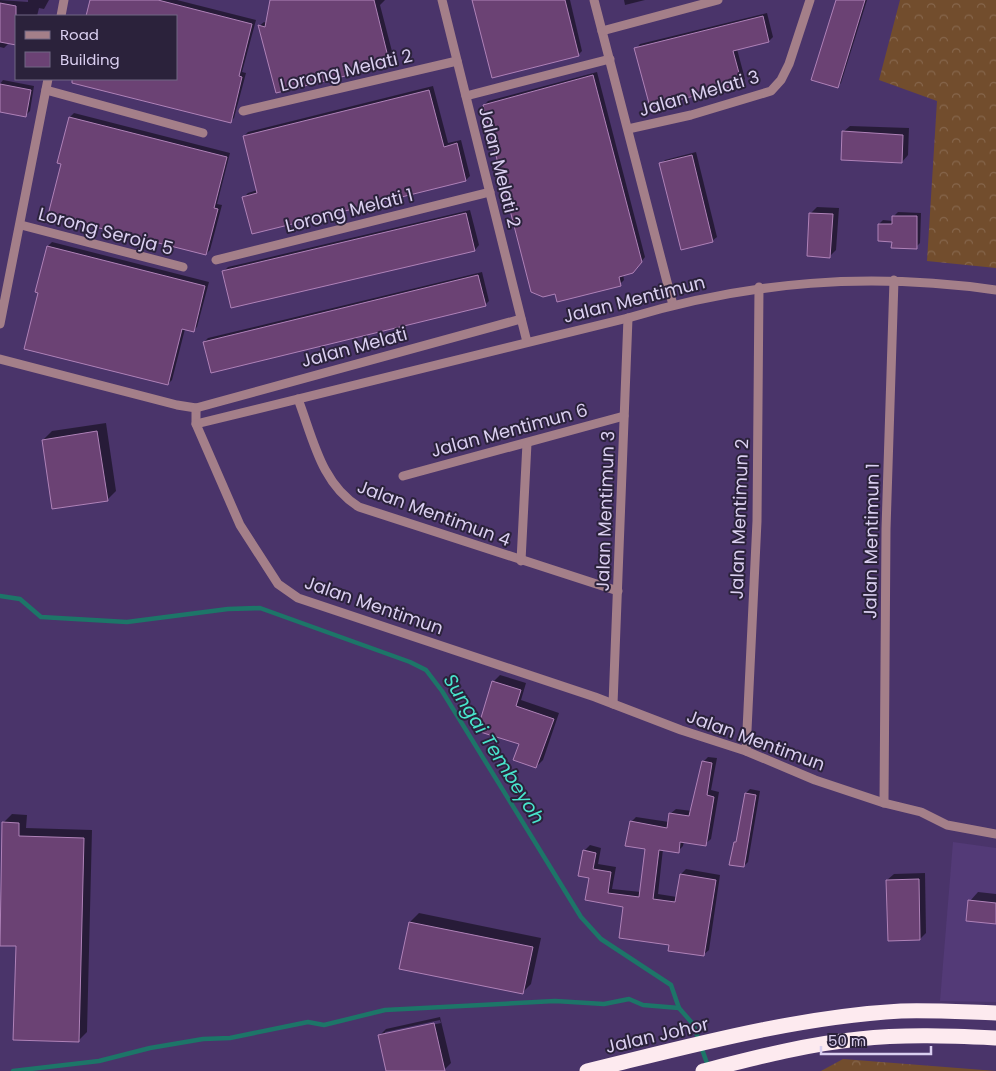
<svg xmlns="http://www.w3.org/2000/svg" width="996" height="1071" font-family="Poppins,sans-serif">
<style>
.built{fill:#533a77}
.forest{fill:url(#forest-crowns)}
.shadow{fill:#0007;fill-rule:evenodd}
.lines{fill:none;stroke-linecap:round;stroke-linejoin:round}
.stream{stroke:#1d7568;stroke-width:4.5}
.building{fill:#6b4274;stroke:#af82b8}
.minor{stroke:#a47f89;stroke-width:9}
.highway{stroke:#fdeaef;stroke-width:15}
.labels{text-anchor:middle;dominant-baseline:central;stroke-width:4;stroke-linejoin:round;paint-order:stroke}
.street-label{font-size:18px;fill:#dacff0;stroke:#2b223b}
.water-label{font-size:19px;font-style:italic;fill:#48e5cd;stroke:#2b223b}
</style>
<defs>
<pattern id="forest-crowns" width="20" height="18" patternUnits="userSpaceOnUse" patternTransform="scale(1.25)"><rect width="20" height="18" fill="#724d2d"/><path d="M2 6a3 3 0 1 1 6 0M12 15a3 3 0 1 1 6 0" fill="none" stroke="#86664c"/></pattern>
</defs>
<rect width="100%" height="100%" fill="#4a346a"/>
<polygon class="built" points="953,842 996,848 996,1002 940,1001"/>
<g class="forest">
<polygon points="900,0 996,0 996,268 927,261 937,101 879,80"/>
<polygon points="843,1059 996,1071 821,1071"/>
</g>
<g class="shadow">
<polygon points="0,0 28,2 28,0 49,0 44,9 39,8 37,16 16,16 16,44 10,42 4,48 0,47"/>
<polygon points="91,0 177,0 256,20 242,72 246,73 234,118 230,122 74,82 75,79 176,79 176,16 87,16"/>
<polygon points="271,0 385,0 380,5 394,59 389,64 259,26 264,22 267,23"/>
<polygon points="473,0 570,0 582,51 578,55"/>
<polygon points="624,0 645,0 625,5"/>
<polygon points="837,0 867,0 841,83 837,87"/>
<polygon points="767,13 773,37 769,41 737,49 745,79 741,83 636,49 640,44"/>
<polygon points="597,72 645,257 637,267 623,274 624,280 620,284 484,105 488,101"/>
<polygon points="3,80 34,86 30,111 26,115 0,110 0,84"/>
<polygon points="433,86 448,143 461,140 470,176 466,180 253,233 244,197 248,193 258,190 244,136 248,132"/>
<polygon points="74,113 230,153 217,204 222,205 210,250 206,254 63,163 70,117"/>
<polygon points="850,126 909,128 908,155 902,162 843,132"/>
<polygon points="696,152 717,237 712,241 661,164 665,160"/>
<polygon points="817,207 839,208 836,250 830,256 810,214"/>
<polygon points="470,210 479,245 475,250 232,307 224,271 228,267"/>
<polygon points="898,212 921,213 920,243 916,247 879,224 883,220 893,221 894,216"/>
<polygon points="52,242 209,282 197,327 193,331 185,329 172,380 168,384 48,246"/>
<polygon points="482,272 489,301 485,305 204,342 208,338"/>
<polygon points="106,423 116,491 107,500 43,440 52,431"/>
<polygon points="500,675 526,683 521,700 559,713 543,760 536,767 520,743 493,682"/>
<polygon points="708,757 717,758 711,790 719,792 711,839 705,844 684,841 683,846 678,851 663,849 658,894 677,897 681,874 686,869 720,875 709,950 703,955 670,944 625,906 586,899 590,877 584,851 590,845 601,848 598,864 616,867 612,889 641,892 646,848 631,822 636,817 669,822 670,814 676,809 692,811 703,762"/>
<polygon points="750,789 760,791 748,862 744,866 735,842 738,839 746,793"/>
<polygon points="12,814 27,815 26,828 92,830 87,1032 79,1040 17,945 3,823"/>
<polygon points="925,873 926,933 920,939 887,880 894,874"/>
<polygon points="978,892 996,894 996,923 970,901"/>
<polygon points="419,913 541,938 531,984 522,993 410,922"/>
<path d="M440 1017 451 1063 444 1070 438 1071H388L380 1035 386 1029ZM440 1020 441 1023 385 1035V1032Z"/>
</g>
<g class="lines">
<g class="stream">
<polyline points="0,596 20,599 41,617 127,622 228,609 260,608 410,662 426,670 442,691 581,917 601,939 671,985 679,1008 693,1024 708,1066"/>
<polyline points="13,1071 99,1061 150,1048 203,1039 230,1038 308,1022 324,1025 385,1010 555,1001 604,1004 629,999 643,1005 679,1008"/>
</g>
</g>
<g class="building">
<polygon points="90,0 158,0 252,24 239,76 242,77 231,123 72,83 72,79 176,79 176,16 86,16"/>
<polygon points="270,0 374,0 390,65 276,93 258,25 265,27"/>
<polygon points="472,0 565,0 579,56 492,78"/>
<polygon points="836,0 865,0 838,88 811,80"/>
<polygon points="0,3 16,6 16,45 0,42"/>
<polygon points="763,16 769,42 733,51 742,84 650,107 634,48"/>
<polygon points="593,75 642,262 633,273 619,277 621,286 557,302 555,294 543,297 531,292 483,105"/>
<polygon points="0,84 31,90 26,117 0,112"/>
<polygon points="429,90 444,147 457,143 466,181 252,234 242,197 257,193 243,136"/>
<polygon points="69,117 227,157 214,208 218,209 206,255 48,215 61,164 57,163"/>
<polygon points="842,131 903,135 902,163 841,160"/>
<polygon points="692,155 713,242 681,250 659,163"/>
<polygon points="466,213 475,251 231,308 222,271"/>
<polygon points="809,213 833,214 830,258 807,256"/>
<polygon points="892,216 917,216 917,249 891,248 892,242 878,241 878,224 892,224"/>
<polygon points="47,246 205,286 194,332 182,329 168,385 24,349 38,293 35,292"/>
<polygon points="478,275 486,306 211,373 203,342"/>
<polygon points="97,431 108,501 52,509 42,440"/>
<polygon points="492,681 521,690 516,706 554,719 536,768 513,760 519,744 477,731"/>
<polygon points="702,761 712,763 707,795 714,797 706,846 680,842 679,853 659,850 653,899 675,902 680,874 716,880 704,956 668,951 669,945 619,938 623,907 585,900 589,878 578,876 583,850 596,853 593,869 611,872 608,893 639,897 645,849 625,846 630,821 667,828 669,813 689,816"/>
<polygon points="745,793 756,795 744,867 729,865 734,842 736,842"/>
<polygon points="2,822 19,823 19,836 84,838 79,1042 13,1040 16,946 0,946"/>
<polygon points="919,879 920,940 888,941 886,880"/>
<polygon points="968,900 996,903 996,924 966,921"/>
<polygon points="409,922 533,947 523,994 399,969"/>
<polygon points="434,1023 445,1071 386,1071 378,1035"/>
</g>
<g class="lines">
<g class="minor">
<polyline points="442,0 527,342"/>
<polyline points="594,0 673,305"/>
<polyline points="61,16 64,0"/>
<polyline points="602,31 718,0"/>
<polyline points="46,90 203,133"/>
<polyline points="466,96 610,59"/>
<polyline points="243,111 457,61"/>
<polyline points="628,129 691,115 771,91 781,80 789,64 810,0"/>
<polyline points="21,225 183,267"/>
<polyline points="216,260 490,192"/>
<polyline points="0,324 48,79"/>
<polyline points="0,359 177,405 196,408 196,424 240,525 278,584 298,598 595,697 681,730 746,751 815,780 884,803 921,812 947,825 996,834"/>
<path d="M298 399C313 438 321 484 359 507L618 591"/>
<polyline points="196,408 521,319"/>
<path d="M196 424 628 318C752 281 868 272 996 290"/>
<polyline points="403,476 624,416"/>
<polyline points="521,561 527,443"/>
<polyline points="613,704 628,318"/>
<polyline points="746,751 757,521 759,287"/>
<polyline points="884,803 886,529 894,280"/>
</g>
<g class="highway">
<path d="M587 1071C690 1046 795 1017 901 1011 933 1010 964 1012 996 1013"/>
<path d="M703 1071C754 1058 807 1044 859 1039 905 1034 950 1036 996 1038"/>
</g>
</g>
<g class="labels">
<g class="street-label">
<text transform="translate(346 70) rotate(-13)">Lorong Melati 2</text>
<text transform="translate(699 93) rotate(-16)">Jalan Melati 3</text>
<text transform="translate(500 167) rotate(76)">Jalan Melati 2</text>
<text transform="translate(349 210) rotate(-14)">Lorong Melati 1</text>
<text transform="translate(106 231) rotate(15)">Lorong Seroja 5</text>
<text transform="translate(634 299) rotate(-14)">Jalan Mentimun</text>
<text transform="translate(354 347) rotate(-15)">Jalan Melati</text>
<text transform="translate(509 430) rotate(-15)">Jalan Mentimun 6</text>
<text transform="translate(605 511) rotate(-88)">Jalan Mentimun 3</text>
<text transform="translate(434 513) rotate(20)">Jalan Mentimun 4</text>
<text transform="translate(739 519) rotate(-88)">Jalan Mentimun 2</text>
<text transform="translate(871 541) rotate(-89)">Jalan Mentimun 1</text>
<text transform="translate(374 605) rotate(19)">Jalan Mentimun</text>
<text transform="translate(756 740) rotate(20)">Jalan Mentimun</text>
<text transform="translate(657 1035) rotate(-13)">Jalan Johor</text>
</g>
<g class="water-label">
<text transform="translate(494 749) rotate(58)">Sungai Tembeyoh</text>
</g>
</g>
<rect x="15" y="15" width="162" height="65" fill="#2b223b" stroke="#716783"/>
<rect x="25" y="31" width="25" height="8" fill="#a47f89" stroke="#716783"/>
<text x="60" y="40" font-size="15" fill="#dacff0">Road</text>
<rect x="25" y="52" width="25" height="15" fill="#6b4274" stroke="#716783"/>
<text x="60" y="65" font-size="15" fill="#dacff0">Building</text>
<path d="M821 1046v8h110v-8" fill="none" stroke="#dacff0" stroke-width="2.5"/>
<text x="828" y="1046" font-size="15" fill="#dacff0" stroke="#2b223b" stroke-width="4" paint-order="stroke">50 m</text>
</svg>
